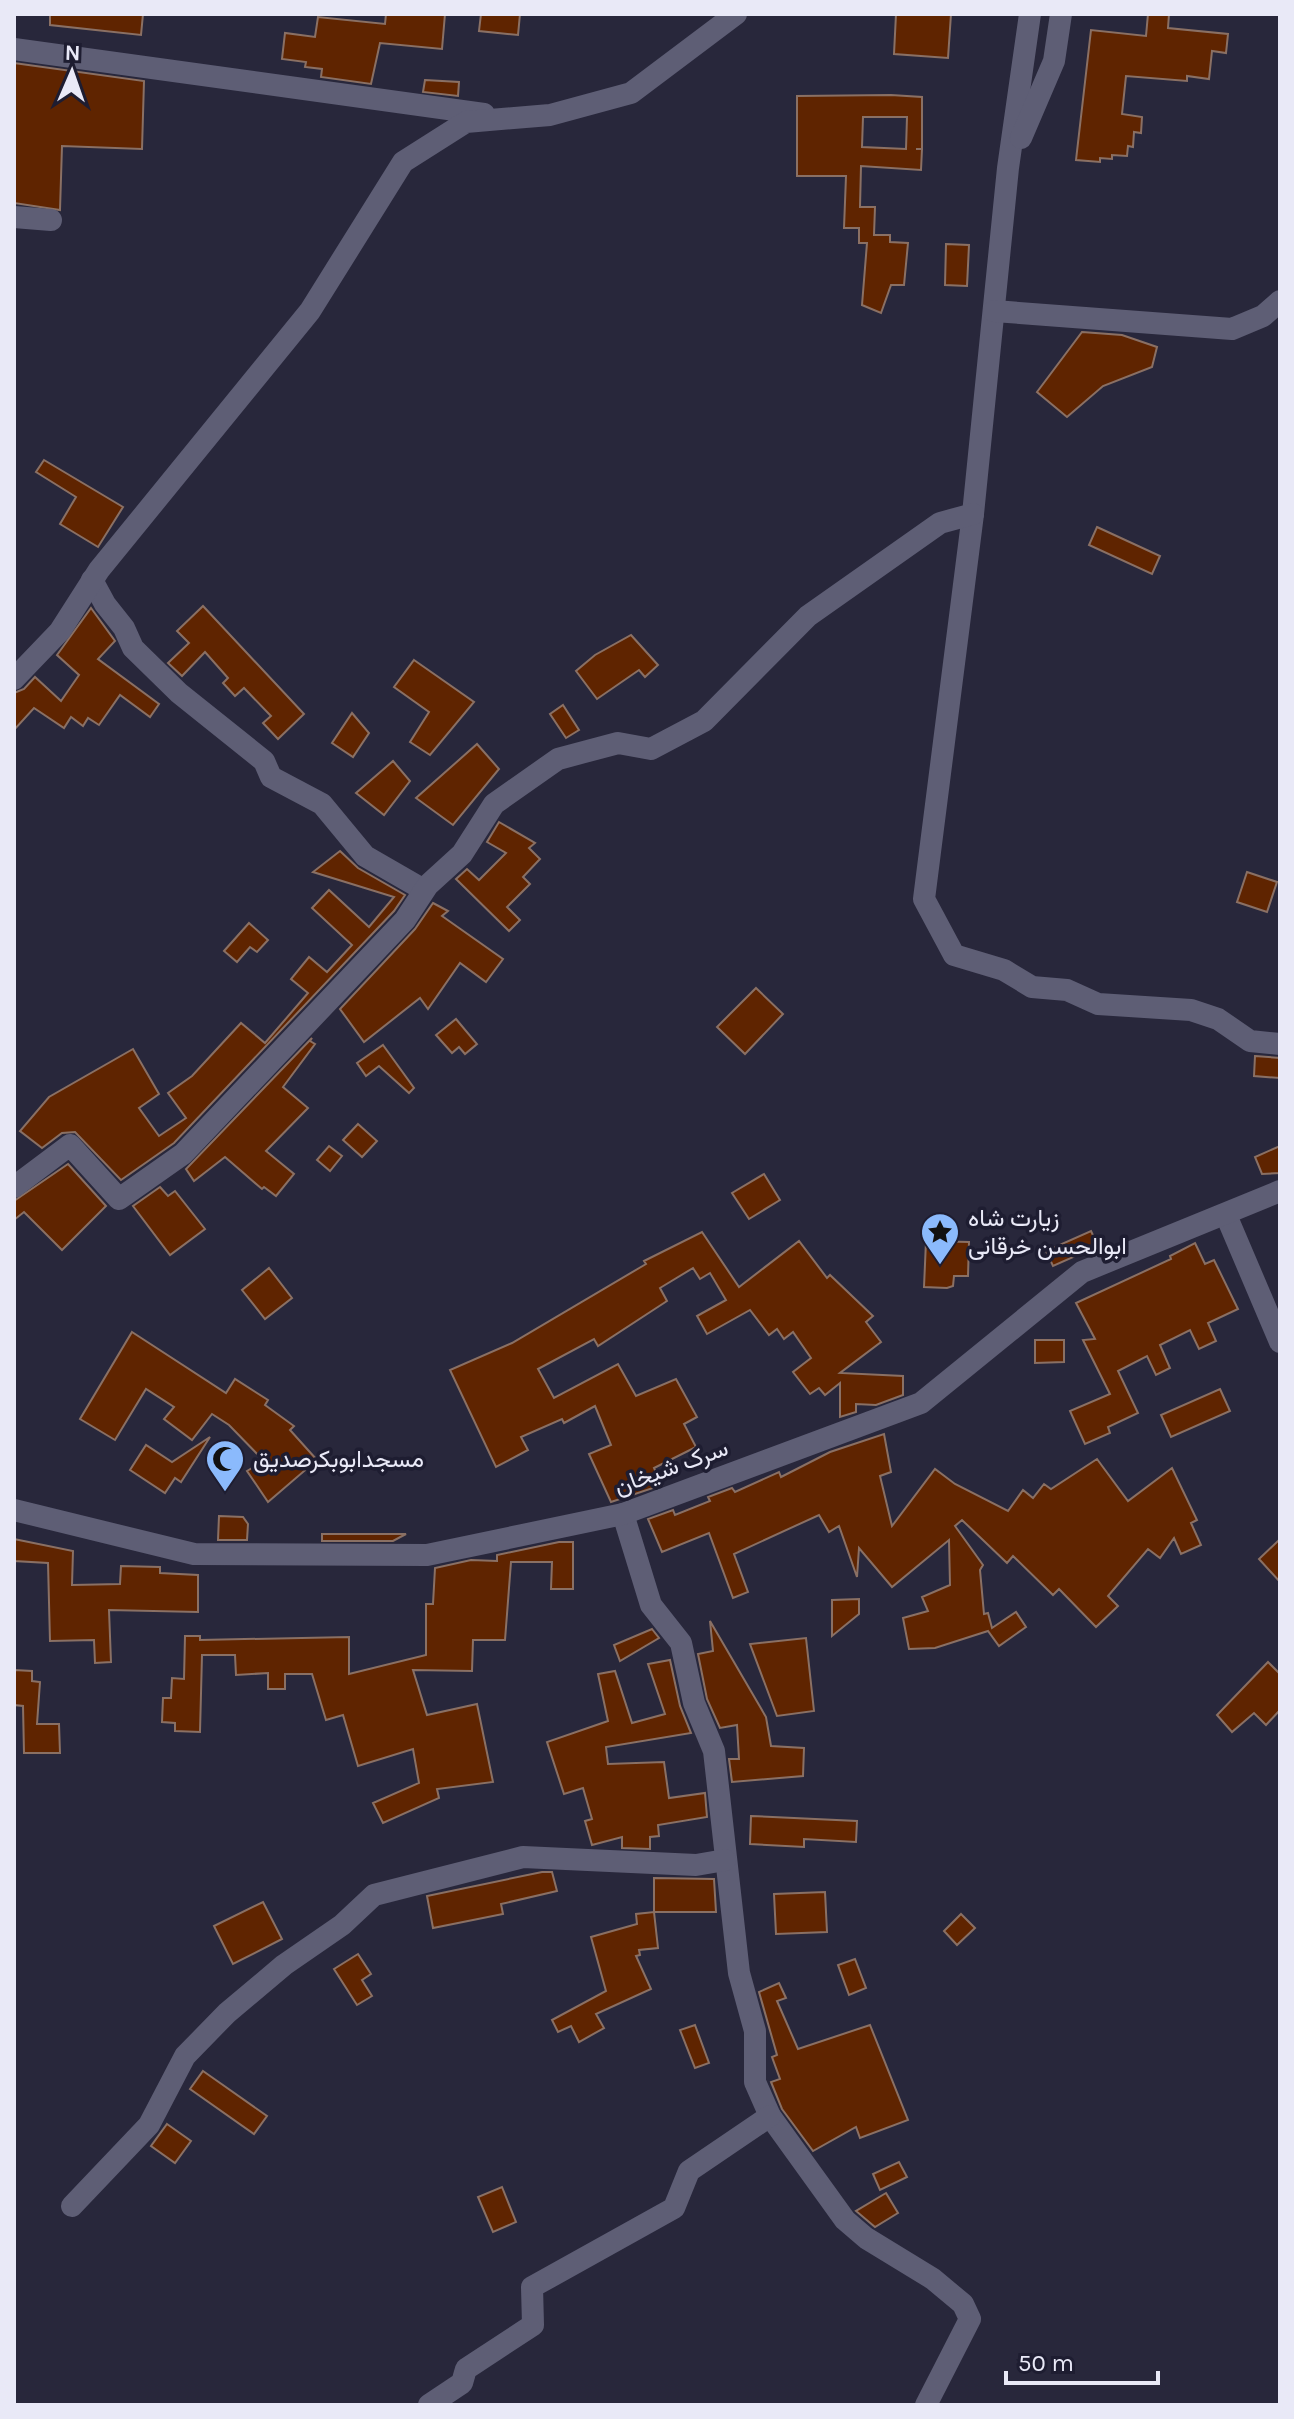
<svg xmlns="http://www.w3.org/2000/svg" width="1294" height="2419" font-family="Karla,Vazirmatn,sans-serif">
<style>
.building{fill:#5f2400;stroke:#8a7064;stroke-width:2;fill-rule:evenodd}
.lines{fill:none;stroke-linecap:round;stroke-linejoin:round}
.minor{stroke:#5e5e75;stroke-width:22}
.tertiary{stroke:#5e5e75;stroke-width:22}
.labels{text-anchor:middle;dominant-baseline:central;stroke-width:7;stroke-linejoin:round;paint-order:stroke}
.poi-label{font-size:24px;fill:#e9e9f7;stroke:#1e1d31;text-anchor:start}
.street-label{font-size:24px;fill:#e9e9f7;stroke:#1e1d31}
</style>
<rect width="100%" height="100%" fill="#28273b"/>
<g class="building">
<polygon points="50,14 143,14 141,35 50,25"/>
<polygon points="386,14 445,14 442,49 380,43 371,84 321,77 322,69 305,67 306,62 282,59 285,33 315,37 318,17 385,24"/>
<polygon points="481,14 520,14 518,35 479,31"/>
<polygon points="896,14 951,14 948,58 894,54"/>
<polygon points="1148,14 1169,14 1168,28 1228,34 1226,53 1212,51 1209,79 1187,76 1187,81 1126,76 1122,114 1142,117 1141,133 1134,132 1133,147 1128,146 1127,156 1112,155 1112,159 1100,158 1100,162 1076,160 1091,30 1146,36"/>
<polygon points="14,63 144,81 142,149 62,146 60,210 14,203"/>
<polygon points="425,80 459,82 458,96 423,92"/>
<path d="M891 95 922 97V149H916H922L921 170 861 166 860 207H875L874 235H890V242L908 243 904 285H891L881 313 862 305 867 243H859V228H844L846 176H797V96ZM863 117H907L906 149 862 147Z"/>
<polygon points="946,244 969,245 967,286 945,285"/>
<polygon points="1082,332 1122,335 1157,347 1152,367 1103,386 1067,417 1037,392"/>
<polygon points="44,460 123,507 98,547 60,524 76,497 36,472"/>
<polygon points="1097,527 1160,556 1152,574 1089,545"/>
<polygon points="203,606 304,714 278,739 263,723 271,716 244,688 235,696 223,683 228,678 205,652 182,676 168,663 189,643 177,631"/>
<polygon points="91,608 115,641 98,659 159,704 150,717 120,695 99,725 88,718 83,726 71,717 64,728 34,708 14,730 14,693 24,689 35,677 61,701 79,675 57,655"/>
<polygon points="631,635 658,665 645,677 639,670 597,699 576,671 595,655"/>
<polygon points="414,660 474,702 430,755 410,742 429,712 394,687"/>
<polygon points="563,705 579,730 566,738 550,714"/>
<polygon points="352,713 369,733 353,757 332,743"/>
<polygon points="477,744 499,769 453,825 416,798"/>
<polygon points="393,761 410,781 384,815 356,793"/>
<polygon points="499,822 535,843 529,848 540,859 523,877 530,884 507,907 520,920 509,931 456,879 467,869 479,880 506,853 487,842"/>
<polygon points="340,851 358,868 405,895 394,911 174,1143 121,1180 75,1132 62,1133 42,1148 20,1131 49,1097 133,1049 159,1094 139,1108 159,1136 186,1118 168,1093 192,1076 241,1023 265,1043 308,993 291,979 309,957 327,972 352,945 312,908 329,890 369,927 394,897 313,872"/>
<polygon points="1247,872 1277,882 1267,912 1237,902"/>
<polygon points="433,903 448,911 442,916 503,959 486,982 460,963 428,1009 420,998 364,1042 340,1009 415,929"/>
<polygon points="249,923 268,940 257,952 250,947 237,962 224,951"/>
<polygon points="756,988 783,1014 745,1054 717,1027"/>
<polygon points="456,1019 477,1044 465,1054 459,1047 452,1053 436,1035"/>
<polygon points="312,1038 310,1041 315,1044 283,1087 308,1108 266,1151 294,1174 276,1196 264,1187 262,1189 225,1157 194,1181 186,1169"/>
<polygon points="383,1045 414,1088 409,1093 379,1066 366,1076 357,1063"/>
<polygon points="1255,1056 1280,1058 1280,1078 1254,1076"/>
<polygon points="358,1124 377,1141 362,1157 343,1140"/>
<polygon points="329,1146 342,1156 330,1171 317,1160"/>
<polygon points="1280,1146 1280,1173 1262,1174 1255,1157"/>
<polygon points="68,1164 106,1206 62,1250 24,1212 14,1220 14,1201"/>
<polygon points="764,1174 780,1200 749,1219 732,1193"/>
<polygon points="160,1187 168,1196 175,1191 205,1229 170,1255 133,1206"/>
<polygon points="1091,1231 1098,1246 1053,1266 1046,1251"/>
<polygon points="702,1232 739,1287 799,1241 827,1278 830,1275 873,1316 866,1322 881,1342 840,1373 903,1376 903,1395 876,1405 856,1404 856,1412 840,1417 840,1383 825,1395 819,1388 810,1394 793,1372 811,1358 793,1332 784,1339 777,1329 769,1335 750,1310 707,1334 697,1316 726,1300 710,1273 700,1279 693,1268 660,1288 667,1301 598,1346 594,1339 538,1369 554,1398 618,1364 636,1396 676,1379 697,1417 684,1424 696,1447 654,1468 662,1485 611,1502 589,1454 611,1445 595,1406 564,1423 562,1419 521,1437 528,1450 496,1467 450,1370 512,1343 646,1264 644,1261"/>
<polygon points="926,1241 969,1242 968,1276 954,1276 953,1286 947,1288 924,1287"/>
<polygon points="1195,1243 1205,1264 1214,1260 1238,1309 1208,1323 1216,1341 1199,1349 1190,1330 1160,1345 1170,1368 1156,1375 1147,1356 1118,1371 1138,1413 1108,1427 1110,1433 1085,1444 1070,1411 1110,1394 1083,1340 1095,1339 1076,1303 1171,1259 1170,1256"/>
<polygon points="269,1268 292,1298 265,1319 242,1290"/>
<polygon points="132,1332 226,1393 235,1379 268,1400 265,1405 294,1426 290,1430 317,1460 268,1502 247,1471 264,1461 229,1425 212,1414 192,1440 164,1419 174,1407 146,1389 115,1440 80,1419"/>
<polygon points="1035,1340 1064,1340 1064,1362 1035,1363"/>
<polygon points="1220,1389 1230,1411 1171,1437 1161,1415"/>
<polygon points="884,1434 891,1472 880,1476 892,1526 935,1469 955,1484 1008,1511 1023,1490 1033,1498 1044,1484 1051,1489 1097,1459 1128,1501 1172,1468 1197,1520 1191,1523 1201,1545 1181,1554 1174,1538 1160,1558 1148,1549 1108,1596 1118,1606 1096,1627 1059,1589 1053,1595 1013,1556 1007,1563 962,1520 955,1526 983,1565 980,1570 984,1614 988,1613 992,1628 1016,1612 1026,1627 999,1646 988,1631 935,1648 909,1649 903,1618 928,1611 922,1597 950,1585 949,1540 892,1587 859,1548 857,1577 839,1526 829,1532 819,1515 734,1554 748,1592 733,1598 709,1533 662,1552 648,1519 673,1510 675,1515 710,1501 708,1497 732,1488 735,1492 779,1472 781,1477 830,1452"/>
<polygon points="210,1437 181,1482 175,1478 165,1493 130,1470 146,1445 172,1462"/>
<polygon points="219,1516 243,1517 248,1524 247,1540 218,1540"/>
<polygon points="322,1534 406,1534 393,1541 322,1541"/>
<polygon points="14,1539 73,1551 72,1585 120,1584 121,1566 160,1567 160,1573 198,1575 198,1612 109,1610 111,1662 95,1663 94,1640 50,1641 48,1563 14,1561"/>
<polygon points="1280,1539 1280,1582 1259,1559"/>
<polygon points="559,1542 573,1542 573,1589 551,1589 552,1562 511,1562 505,1640 473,1640 472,1671 413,1670 427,1715 477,1704 493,1782 437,1789 439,1798 383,1823 373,1803 419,1783 413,1749 358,1766 343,1715 326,1720 312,1674 285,1674 285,1689 268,1689 268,1673 236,1675 235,1655 202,1655 200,1732 175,1731 175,1723 162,1722 163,1698 171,1698 172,1678 184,1679 185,1636 200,1636 200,1640 349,1637 349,1674 426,1655 426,1604 433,1604 435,1568 471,1560 497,1561 497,1555"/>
<polygon points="859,1599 859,1614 832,1636 832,1600"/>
<polygon points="710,1621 766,1717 771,1746 804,1748 803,1776 732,1782 729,1759 739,1759 737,1725 720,1728 707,1699 698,1654 713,1651"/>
<polygon points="652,1629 659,1638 620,1661 614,1645"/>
<polygon points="806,1638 814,1711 777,1716 750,1644"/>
<polygon points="670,1660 680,1706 691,1733 606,1747 608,1764 664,1762 669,1798 705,1793 707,1817 658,1825 659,1836 650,1837 650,1849 622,1848 622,1837 592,1845 585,1821 592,1819 583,1788 564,1794 547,1742 608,1721 598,1674 615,1671 632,1723 665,1714 648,1664"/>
<polygon points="1268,1662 1280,1674 1280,1710 1266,1725 1254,1713 1232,1732 1217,1715"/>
<polygon points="14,1670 32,1671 32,1681 40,1682 37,1724 59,1724 60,1753 24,1753 23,1706 14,1705"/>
<polygon points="751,1816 857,1821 856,1842 804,1839 804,1847 750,1844"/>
<polygon points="542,1872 552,1872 557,1891 501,1904 503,1914 433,1928 427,1896"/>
<polygon points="654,1878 714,1879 716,1912 654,1912"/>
<polygon points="825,1892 827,1932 776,1934 774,1894"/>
<polygon points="263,1902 282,1939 233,1964 214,1926"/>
<polygon points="654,1912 658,1948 639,1950 640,1955 636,1956 651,1989 596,2014 604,2028 579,2042 571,2026 558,2032 552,2020 606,1991 591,1937 637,1924 636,1914"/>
<polygon points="961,1914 975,1928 957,1945 944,1931"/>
<polygon points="358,1954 371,1974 362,1980 372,1996 357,2005 334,1969"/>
<polygon points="855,1959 866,1988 849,1995 838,1965"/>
<polygon points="779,1983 786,1998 777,2001 798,2049 870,2025 908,2120 860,2138 856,2127 813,2151 782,2109 771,2082 780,2079 772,2057 777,2055 759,1992"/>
<polygon points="695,2025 709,2063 695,2068 680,2030"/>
<polygon points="203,2071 267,2116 254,2134 190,2089"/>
<polygon points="167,2124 191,2141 175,2163 151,2146"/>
<polygon points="899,2162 907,2177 880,2190 873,2174"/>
<polygon points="502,2187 516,2222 493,2232 478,2197"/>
<polygon points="886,2193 898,2213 875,2227 856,2211"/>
</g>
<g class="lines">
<g class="minor">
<polyline points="1030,14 1008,168 973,514 924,899 954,955 1004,970 1032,987 1067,990 1098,1004 1191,1010 1218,1019 1250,1041 1280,1044"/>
<polyline points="14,49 484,114"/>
<polyline points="1021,138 1054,61 1061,14"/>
<polyline points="14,217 51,220"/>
<polyline points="994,311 1232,329 1263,316 1280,301"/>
<polyline points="92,580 105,604 124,628 133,648 179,693 264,761 271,777 322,804 365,856 424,890"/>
<polyline points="14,679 60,631 99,570 310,311 403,162 466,122 550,115 631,93 736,14"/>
<polyline points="14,1187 70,1145 119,1199 183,1154 405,920 428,885 462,854 494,804 558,759 618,743 651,749 704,721 808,616 940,523 973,514"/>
<polyline points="1226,1215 1280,1342"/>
<polyline points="623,1514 651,1605 681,1643 694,1703 714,1751 739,1973 755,2031 755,2082 770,2116 845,2220 866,2238 933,2279 963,2304 970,2319 926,2405"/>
<polyline points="72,2206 149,2125 185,2056 227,2013 284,1965 342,1925 374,1895 523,1857 696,1865 725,1860"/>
<polyline points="429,2405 462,2383 466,2369 533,2325 532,2287 674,2208 689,2171 770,2116"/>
</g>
<polyline class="tertiary" points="14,1510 194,1554 427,1555 623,1514 921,1403 1082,1272 1280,1191"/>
</g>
<defs>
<symbol id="sight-pin" viewBox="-11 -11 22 30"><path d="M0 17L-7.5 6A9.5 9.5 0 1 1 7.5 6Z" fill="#8bbafc" stroke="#1e1d31"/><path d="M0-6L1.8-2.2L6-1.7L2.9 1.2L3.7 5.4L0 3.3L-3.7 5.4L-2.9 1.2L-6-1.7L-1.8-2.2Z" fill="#111"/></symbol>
<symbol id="mosque-pin" viewBox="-11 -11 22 30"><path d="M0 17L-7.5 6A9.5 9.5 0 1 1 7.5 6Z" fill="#8bbafc" stroke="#1e1d31"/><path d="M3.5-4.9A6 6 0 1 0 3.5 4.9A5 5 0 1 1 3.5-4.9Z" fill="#111"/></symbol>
</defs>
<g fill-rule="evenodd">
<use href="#sight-pin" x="918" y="1210" width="44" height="60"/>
<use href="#mosque-pin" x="203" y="1437" width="44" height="60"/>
</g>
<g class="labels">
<g class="poi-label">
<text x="968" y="1218">زیارت شاه<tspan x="968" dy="28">ابوالحسن خرقانی</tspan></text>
<text x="253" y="1459">مسجدابوبکرصدیق</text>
</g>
<g class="street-label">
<text transform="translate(671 1467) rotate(-20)">سرک شیخان</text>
</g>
</g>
<rect width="1294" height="2419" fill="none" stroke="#e9e9f7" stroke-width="32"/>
<g transform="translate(72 72) rotate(2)" stroke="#1e1d31" stroke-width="6" paint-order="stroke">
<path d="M0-6L14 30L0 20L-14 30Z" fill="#e9e9f7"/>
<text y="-12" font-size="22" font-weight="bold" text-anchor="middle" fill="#e9e9f7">N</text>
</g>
<path d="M1006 2371v12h152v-12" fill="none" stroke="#e9e9f7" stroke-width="4"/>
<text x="1018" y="2371" font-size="24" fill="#e9e9f7" stroke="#1e1d31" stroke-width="6" paint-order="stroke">50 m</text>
</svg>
